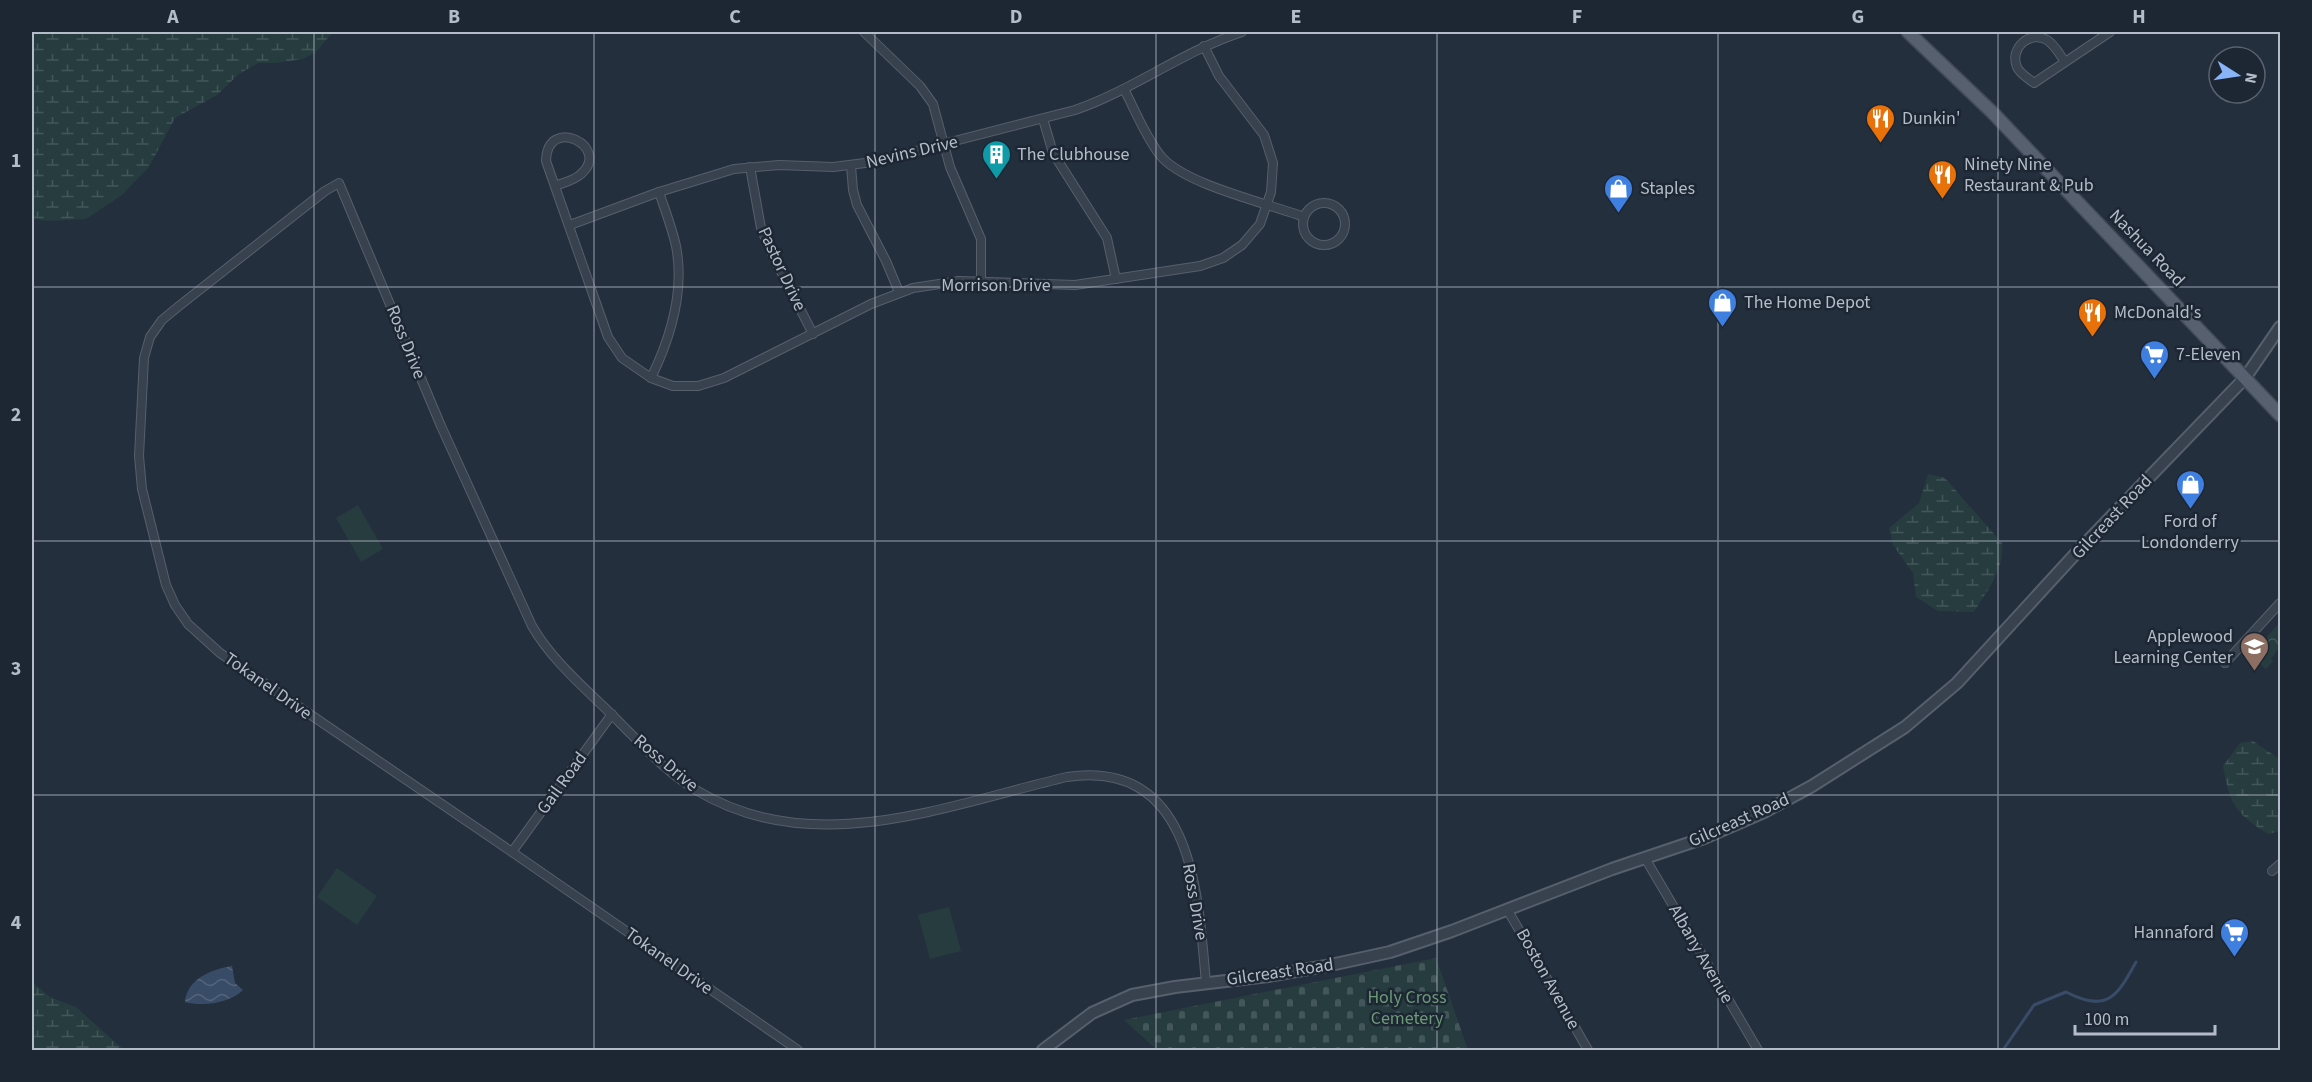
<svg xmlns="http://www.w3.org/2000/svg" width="2312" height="1082" font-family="'Source Sans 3',sans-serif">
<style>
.wetland{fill:url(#wetland-marsh)}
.cemetery{fill:url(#cemetery-stones)}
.park{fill:url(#park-crowns)}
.pitch{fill:#263c3f}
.water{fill:url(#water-waves)}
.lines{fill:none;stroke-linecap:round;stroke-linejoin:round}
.stream{stroke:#394c67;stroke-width:3}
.minor-casing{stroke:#565f6c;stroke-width:10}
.tertiary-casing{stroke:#565f6c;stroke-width:14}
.primary-casing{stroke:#414a57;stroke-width:15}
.minor{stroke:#38414e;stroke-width:8}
.tertiary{stroke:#38414e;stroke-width:10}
.primary{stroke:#56606e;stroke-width:12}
.grid{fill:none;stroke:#b4bcc9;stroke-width:1.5;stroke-opacity:0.55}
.labels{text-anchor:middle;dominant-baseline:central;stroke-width:5;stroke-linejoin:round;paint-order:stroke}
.poi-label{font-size:18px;fill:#b4bcc9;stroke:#1d2633;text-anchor:start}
.street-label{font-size:18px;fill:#b4bcc9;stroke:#1d2633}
.park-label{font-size:18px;fill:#6b9a76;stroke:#1d2633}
.neatline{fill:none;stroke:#b4bcc9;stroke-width:2}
.grid-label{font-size:20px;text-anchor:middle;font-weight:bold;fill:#b4bcc9}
</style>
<defs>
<pattern id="wetland-marsh" width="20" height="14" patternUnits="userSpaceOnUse" patternTransform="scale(1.5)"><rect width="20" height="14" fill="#263c3f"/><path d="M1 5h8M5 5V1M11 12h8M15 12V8" fill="none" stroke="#435659"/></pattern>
<pattern id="cemetery-stones" width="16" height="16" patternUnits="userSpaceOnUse" patternTransform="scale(1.5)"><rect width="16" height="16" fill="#263c3f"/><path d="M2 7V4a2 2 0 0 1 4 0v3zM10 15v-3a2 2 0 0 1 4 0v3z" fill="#435659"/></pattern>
<pattern id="park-crowns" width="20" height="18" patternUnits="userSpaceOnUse" patternTransform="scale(1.5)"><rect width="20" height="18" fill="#263c3f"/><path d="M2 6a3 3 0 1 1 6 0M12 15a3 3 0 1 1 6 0" fill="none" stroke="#435659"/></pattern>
<pattern id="water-waves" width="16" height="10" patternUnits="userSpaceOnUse" patternTransform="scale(1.5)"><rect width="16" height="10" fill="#394c67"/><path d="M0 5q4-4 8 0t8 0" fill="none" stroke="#53647b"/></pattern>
</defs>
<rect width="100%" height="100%" fill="#242f3e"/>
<g class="wetland">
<polygon points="32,32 333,32 316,52 303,59 275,63 258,63 239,74 217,95 175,118 149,167 122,195 86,219 46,221 32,218"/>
<path d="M1928 474 1945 478 2002 543C2005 569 1987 591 1974 612L1938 611 1916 597 1913 573 1893 545 1889 528 1919 503Z"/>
<path d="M2253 741 2278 758 2280 766V831L2268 834C2235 813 2230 805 2223 766L2240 743Z"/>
<polygon points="32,982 50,997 76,1007 124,1050 32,1050"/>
</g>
<polygon class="cemetery" points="1436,958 1468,1050 1157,1050 1124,1020"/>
<polygon class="park" points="2280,622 2280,646 2271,659 2273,661 2266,669 2250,656"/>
<g class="pitch">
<polygon points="358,505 383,549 361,562 336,518"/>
<polygon points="337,868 377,896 357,925 317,897"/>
<polygon points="949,907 961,951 930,959 918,915"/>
</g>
<path class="water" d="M232 966 235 983 243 990C230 1003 203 1007 185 1002 187 979 212 969 232 966Z"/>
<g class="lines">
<path class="stream" d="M2003 1050 2034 1005 2066 992C2107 1013 2117 997 2136 962"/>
<defs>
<g id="minor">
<polyline points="864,32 920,86 933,104 950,167 981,239 981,281"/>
<path d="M2065 62C2060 55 2055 45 2047 40 2030 30 2009 48 2017 67 2020 74 2028 78 2034 83L2110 32"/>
<path d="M1124 89C1135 110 1145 136 1160 155 1182 184 1267 203 1304 217"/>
<polyline points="1043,119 1053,153 1107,238 1116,279"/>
<polyline points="851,166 853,190 857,205 886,261 899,292"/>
<polyline points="750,167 761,228 774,258 813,334"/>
<path d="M555 186C563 183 575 180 581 174 612 147 547 114 546 161L608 337 622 358 651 378 673 386H698L724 378 871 304 913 288 959 281 1075 285 1200 266 1223 258 1242 245 1260 224 1271 192 1273 163 1264 135 1219 76 1204 46"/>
<circle cx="1324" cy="224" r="21"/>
<path d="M570 225 659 192 734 169 779 165 833 167 873 162 1075 110C1133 90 1183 51 1242 32"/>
<path d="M651 378C671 337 685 292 676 246 672 228 665 210 659 192"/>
<polyline points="2225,663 2280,603"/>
<polyline points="512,852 612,714"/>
<polyline points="1645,858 1758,1050"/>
<polyline points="2272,871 2280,864"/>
<polyline points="1507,909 1588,1050"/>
<path d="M798 1050 512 852 220 653 188 624 175 605 166 585 142 489 139 456 144 358 150 337 162 320 179 306 325 191 339 183 441 426 532 626C554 664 591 693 621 724 644 747 667 773 696 790 813 861 947 805 1067 777 1193 759 1198 893 1206 983"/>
</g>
<polyline id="tertiary" points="1043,1050 1092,1013 1132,995 1175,987 1268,976 1326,966 1390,952 1452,931 1612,869 1704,838 1764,812 1812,786 1905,727 1957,683 2078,551 2245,378 2280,327"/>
<polyline id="primary" points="1908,32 1993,113 2280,415"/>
</defs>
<use href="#minor" class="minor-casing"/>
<use href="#tertiary" class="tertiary-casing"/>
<use href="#primary" class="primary-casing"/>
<use href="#minor" class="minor"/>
<use href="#tertiary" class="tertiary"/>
<use href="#primary" class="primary"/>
</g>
<path class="grid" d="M314 32V1050M594 32V1050M875 32V1050M1156 32V1050M1437 32V1050M1718 32V1050M1998 32V1050M32 287H2280M32 541H2280M32 795H2280"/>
<defs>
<symbol id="restaurant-pin" viewBox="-11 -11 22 30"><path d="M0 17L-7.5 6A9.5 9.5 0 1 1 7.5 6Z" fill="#e8710a" stroke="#1d2633"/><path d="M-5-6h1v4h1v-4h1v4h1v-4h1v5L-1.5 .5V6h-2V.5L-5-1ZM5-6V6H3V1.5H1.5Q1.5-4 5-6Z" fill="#fff"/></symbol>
<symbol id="building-pin" viewBox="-11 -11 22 30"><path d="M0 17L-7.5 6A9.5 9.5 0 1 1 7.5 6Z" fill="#0f9aa8" stroke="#1d2633"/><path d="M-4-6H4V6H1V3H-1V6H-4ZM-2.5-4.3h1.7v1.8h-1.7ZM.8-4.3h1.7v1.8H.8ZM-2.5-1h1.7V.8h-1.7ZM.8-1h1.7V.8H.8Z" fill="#fff"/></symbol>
<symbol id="shop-pin" viewBox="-11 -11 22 30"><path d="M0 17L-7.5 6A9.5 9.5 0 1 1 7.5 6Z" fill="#3f7fe0" stroke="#1d2633"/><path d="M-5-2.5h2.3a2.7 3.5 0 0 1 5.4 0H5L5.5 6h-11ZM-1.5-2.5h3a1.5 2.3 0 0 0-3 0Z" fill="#fff"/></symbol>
<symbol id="supermarket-pin" viewBox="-11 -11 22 30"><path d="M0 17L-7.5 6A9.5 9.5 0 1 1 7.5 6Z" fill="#3f7fe0" stroke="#1d2633"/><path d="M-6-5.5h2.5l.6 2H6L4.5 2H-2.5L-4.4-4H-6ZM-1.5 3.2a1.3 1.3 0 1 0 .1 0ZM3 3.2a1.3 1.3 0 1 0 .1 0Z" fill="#fff"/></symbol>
<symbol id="school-pin" viewBox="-11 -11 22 30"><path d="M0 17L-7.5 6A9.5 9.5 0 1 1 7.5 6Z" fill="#8d6e63" stroke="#1d2633"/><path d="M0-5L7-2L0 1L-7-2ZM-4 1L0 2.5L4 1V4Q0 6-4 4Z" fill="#fff"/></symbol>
</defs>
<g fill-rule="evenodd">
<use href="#restaurant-pin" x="1864" y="102" width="33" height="45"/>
<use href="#building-pin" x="980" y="138" width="33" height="45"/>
<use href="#restaurant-pin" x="1926" y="158" width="33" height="45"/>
<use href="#shop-pin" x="1602" y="172" width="33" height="45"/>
<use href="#shop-pin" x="1706" y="286" width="33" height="45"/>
<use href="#restaurant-pin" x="2076" y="296" width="33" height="45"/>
<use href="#supermarket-pin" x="2138" y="338" width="33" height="45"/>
<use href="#shop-pin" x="2174" y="468" width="33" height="45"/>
<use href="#school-pin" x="2238" y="630" width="33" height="45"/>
<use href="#supermarket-pin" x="2218" y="916" width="33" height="45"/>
</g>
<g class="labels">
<g class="poi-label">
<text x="1902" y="118">Dunkin'</text>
<text x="1017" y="154">The Clubhouse</text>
<text x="1964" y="164">Ninety Nine<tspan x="1964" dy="21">Restaurant &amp; Pub</tspan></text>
<text x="1640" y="188">Staples</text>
<text x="1744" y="302">The Home Depot</text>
<text x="2114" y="312">McDonald's</text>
<text x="2176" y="354">7-Eleven</text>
<text x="2190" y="521" text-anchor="middle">Ford of<tspan x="2190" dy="21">Londonderry</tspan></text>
<text x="2233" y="636" text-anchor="end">Applewood<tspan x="2233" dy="21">Learning Center</tspan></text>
<text x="2214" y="932" text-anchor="end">Hannaford</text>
</g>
<g class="street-label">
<text transform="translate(912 152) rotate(-13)">Nevins Drive</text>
<text transform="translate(2147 248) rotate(46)">Nashua Road</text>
<text transform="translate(782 269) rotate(65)">Pastor Drive</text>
<text x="996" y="285">Morrison Drive</text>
<text transform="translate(406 342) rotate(68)">Ross Drive</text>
<text transform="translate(2112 517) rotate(-47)">Gilcreast Road</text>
<text transform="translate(268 686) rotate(35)">Tokanel Drive</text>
<text transform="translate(666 763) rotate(40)">Ross Drive</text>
<text transform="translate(562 783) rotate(-54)">Gail Road</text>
<text transform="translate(1739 820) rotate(-24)">Gilcreast Road</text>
<text transform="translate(1195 902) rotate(80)">Ross Drive</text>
<text transform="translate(1701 954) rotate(60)">Albany Avenue</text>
<text transform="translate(669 961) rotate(35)">Tokanel Drive</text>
<text transform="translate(1280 972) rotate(-8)">Gilcreast Road</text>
<text transform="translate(1548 979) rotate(61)">Boston Avenue</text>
</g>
<g class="park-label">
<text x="1407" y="997">Holy Cross<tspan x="1407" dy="21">Cemetery</tspan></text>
</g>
</g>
<rect width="2312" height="1082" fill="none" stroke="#1d2633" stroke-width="66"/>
<g transform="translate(2237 75) rotate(102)"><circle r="28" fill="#1d2633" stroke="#59626f" stroke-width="1.5"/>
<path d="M0-4.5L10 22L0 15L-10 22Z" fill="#8ab4f8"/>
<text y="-9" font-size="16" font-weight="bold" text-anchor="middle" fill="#b4bcc9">N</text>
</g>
<path d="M2075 1025v9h140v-9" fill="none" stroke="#b4bcc9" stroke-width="3"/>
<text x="2084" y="1025" font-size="18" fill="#b4bcc9" stroke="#1d2633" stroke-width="4.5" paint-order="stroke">100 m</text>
<rect x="33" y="33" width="2246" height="1016" class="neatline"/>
<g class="grid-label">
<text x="173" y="23">A</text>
<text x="454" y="23">B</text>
<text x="735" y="23">C</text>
<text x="1016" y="23">D</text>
<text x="1296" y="23">E</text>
<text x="1577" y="23">F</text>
<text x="1858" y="23">G</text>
<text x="2139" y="23">H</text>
<text x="16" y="167">1</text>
<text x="16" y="421">2</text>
<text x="16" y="675">3</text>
<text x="16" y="929">4</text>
</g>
</svg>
